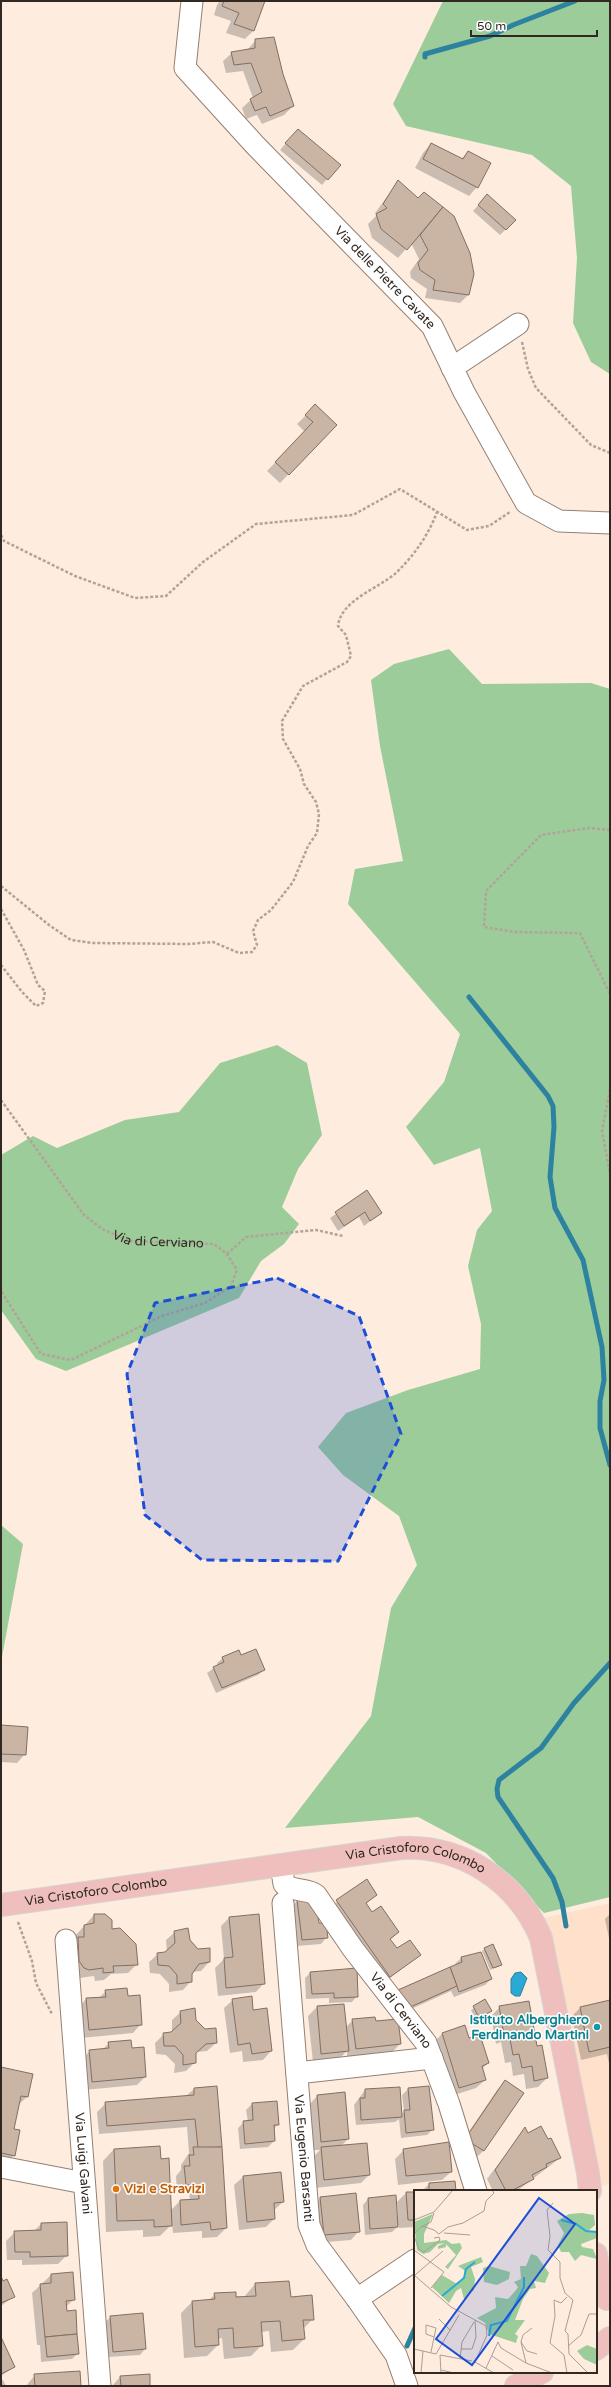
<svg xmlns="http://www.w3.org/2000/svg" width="611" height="2387" font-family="'Varela Round',sans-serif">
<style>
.built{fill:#fee0cb}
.green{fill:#9ccc9a}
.water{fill:#2aa9d5;stroke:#2c829f}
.shadow{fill:#0003}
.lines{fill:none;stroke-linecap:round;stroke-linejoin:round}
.stream{stroke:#2c829f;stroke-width:5}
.building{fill:#cab4a4;stroke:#836f61}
.minor-casing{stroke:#958072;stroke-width:23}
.major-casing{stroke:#d6d4d3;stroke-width:24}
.path{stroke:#b2a399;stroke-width:2.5;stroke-dasharray:3 2;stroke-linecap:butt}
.minor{stroke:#fff;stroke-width:21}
.major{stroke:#eebfbc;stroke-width:22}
.marked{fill:#1d4ed8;fill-opacity:0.2;stroke:#1d4ed8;stroke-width:3;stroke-dasharray:8 5;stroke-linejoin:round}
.culture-dot{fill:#0f9aa8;stroke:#fff;stroke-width:1.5}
.food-dot{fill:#e8710a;stroke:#fff;stroke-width:1.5}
.labels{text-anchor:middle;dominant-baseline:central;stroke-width:3;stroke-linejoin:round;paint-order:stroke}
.street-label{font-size:13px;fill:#312822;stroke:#fff}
.culture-label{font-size:13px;font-weight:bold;fill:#0d838f;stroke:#fff;text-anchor:end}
.food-label{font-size:13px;font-weight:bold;fill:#c56008;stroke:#fff;text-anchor:start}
.inset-river{fill:none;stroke:#2aa9d5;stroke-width:2}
.inset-road{fill:none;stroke:#ac9e93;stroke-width:1}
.view{fill:#1d4ed8;fill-opacity:0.15;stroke:#1d4ed8;stroke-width:2}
.inset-edge{fill:none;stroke:#312822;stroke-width:2}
</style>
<rect width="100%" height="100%" fill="#feecdf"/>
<polygon class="built" points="610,1903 610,2184 600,2186 544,1918"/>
<g class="green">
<polygon points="443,1 610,1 610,374 591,362 573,323 577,258 571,186 532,155 406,126 393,104"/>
<polygon points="449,649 482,684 591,683 610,689 610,1897 544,1913 486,1853 418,1817 285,1828 371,1716 391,1608 417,1565 399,1516 343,1475 318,1447 346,1413 408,1390 480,1369 481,1324 468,1266 477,1230 492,1211 480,1148 434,1165 406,1127 444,1082 460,1034 348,904 355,869 403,861 380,746 371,680 394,664"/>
<polygon points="277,1045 307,1063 322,1135 298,1169 282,1207 299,1224 284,1244 261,1261 239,1298 66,1371 36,1359 1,1310 1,1155 33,1136 57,1148 125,1120 179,1112 220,1063"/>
<polygon points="1,1525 23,1544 1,1662"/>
</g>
<polygon class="water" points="521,1972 527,1978 520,1996 515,1996 511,1993 511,1979 515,1973"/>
<g class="shadow">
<polygon points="220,1 264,1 253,31 245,39 226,33 231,21 214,15 217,5"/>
<polygon points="256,40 282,75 293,106 284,115 262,124 257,115 246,119 242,108 253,98 243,71 226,73 223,61 232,53 247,50"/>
<polygon points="292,136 327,179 322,185 280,150"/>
<polygon points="431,144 461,159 468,152 477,187 469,196 415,168 423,153"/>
<polygon points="398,182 418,199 424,193 453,217 468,295 460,303 425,298 427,289 411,278 410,272 419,259 411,243 398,258 372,238 368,224 377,215 375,213"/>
<polygon points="482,201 515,220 500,235 473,211"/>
<polygon points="307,414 336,425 280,483 267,471 305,432 297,424"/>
<polygon points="367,1192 381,1213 364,1226 359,1217 338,1231 330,1218"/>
<polygon points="223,1658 264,1670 258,1675 216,1693 207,1673 218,1665 217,1663"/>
<polygon points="1,1727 25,1754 17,1763 1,1762"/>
<polygon points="366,1880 376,1894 366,1904 372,1913 398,1932 390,1940 397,1950 419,1955 381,1985 328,1909"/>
<polygon points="297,1901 318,1924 326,1938 321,1944 297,1946 292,1906"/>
<polygon points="610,1914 610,1943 605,1919"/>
<polygon points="94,1915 105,1915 111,1931 137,1964 128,1973 111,1974 104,1980 95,1981 94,1976 80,1978 71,1970 76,1935"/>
<polygon points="230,1917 264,1983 256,1992 218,1996 215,1968 224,1959 221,1926"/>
<polygon points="175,1932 189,1940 209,1962 201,1971 192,1972 191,1981 183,1990 169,1992 169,1984 160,1974 150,1973 149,1962 158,1954 167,1952 166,1940"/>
<polygon points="485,1949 500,1965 498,1967 490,1970 482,1951"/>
<polygon points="480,1953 491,1979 485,1985 454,1997 451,1991 400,2014 456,1966 455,1964 461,1958"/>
<polygon points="311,1972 357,1996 352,2002 329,2003 329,1998 306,1999 305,1978"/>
<polygon points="106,1991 127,1997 141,2024 133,2033 81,2038 78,2008 86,1999 99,1998"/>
<polygon points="233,2000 271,2051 263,2060 243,2062 242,2051 230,2053 224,2008"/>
<polygon points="485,2001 491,2011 476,2020 471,2010"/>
<polygon points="610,2001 610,2068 607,2054 581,2060 572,2016 580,2008"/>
<polygon points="343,2005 345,2028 353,2020 375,2023 400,2044 391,2053 347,2057 347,2051 339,2059 313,2062 308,2016 317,2007"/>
<polygon points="500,2007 547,2078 538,2087 526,2089 524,2074 513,2076 511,2062 505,2063 501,2042 496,2044 491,2016"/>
<polygon points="181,2012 195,2020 216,2043 207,2051 196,2052 195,2062 186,2071 174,2073 175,2064 166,2055 156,2054 155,2043 164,2034 172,2032 172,2020"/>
<polygon points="465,2027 469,2040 488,2063 482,2069 485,2080 476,2088 451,2096 434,2042 442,2034"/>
<polygon points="109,2043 131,2049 145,2077 137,2085 84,2090 81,2060 90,2051 102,2050"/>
<polygon points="1,2068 27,2097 18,2105 13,2130 14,2155 5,2164 1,2163"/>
<polygon points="505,2082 522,2093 483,2151 475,2159 458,2148 497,2090"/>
<polygon points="428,2087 433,2129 427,2135 401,2138 399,2119 395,2122 356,2125 354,2105 365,2090 399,2088 401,2115 404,2111 402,2095 408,2089"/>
<polygon points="194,2089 226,2228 217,2237 202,2238 202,2231 173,2233 172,2224 160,2236 143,2237 143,2230 106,2232 103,2161 114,2149 160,2160 170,2211 180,2201 190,2200 189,2193 177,2194 176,2176 181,2170 181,2165 189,2153 187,2127 99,2134 97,2112 106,2103 186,2096"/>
<polygon points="317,2096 348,2139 341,2146 369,2175 361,2183 315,2188 313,2157 320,2150 313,2150 309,2105"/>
<polygon points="252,2104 278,2124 273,2130 274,2141 268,2147 240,2149 238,2128 244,2122 248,2122 246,2110"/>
<polygon points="525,2129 528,2134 560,2158 517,2191 493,2191 487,2179"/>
<polygon points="404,2150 451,2172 442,2180 398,2185 395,2159"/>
<polygon points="280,2173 283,2202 273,2211 274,2219 266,2227 239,2230 234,2185 243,2177"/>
<polygon points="429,2184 455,2191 422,2191"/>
<polygon points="406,2193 415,2193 415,2227 399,2228 399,2225 392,2232 365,2235 363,2205 368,2199 398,2217 397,2202"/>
<polygon points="320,2198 359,2231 351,2240 315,2243 312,2207"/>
<polygon points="66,2223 67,2255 58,2264 22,2265 22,2260 7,2260 6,2241 15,2232 33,2232 41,2224"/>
<polygon points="51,2275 74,2299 66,2307 78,2353 72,2359 41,2362 40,2345 37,2345 32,2293"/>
<polygon points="1,2279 13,2297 1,2306"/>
<polygon points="255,2284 290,2298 313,2319 303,2329 304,2339 293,2350 271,2352 269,2331 261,2332 262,2345 251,2356 224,2359 222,2338 217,2339 218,2345 207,2356 184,2358 181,2313 192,2302 209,2300 215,2294 244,2297"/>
<polygon points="111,2317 145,2349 140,2355 108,2357 105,2322"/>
<polygon points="1,2340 14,2367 1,2376"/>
<polygon points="35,2375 80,2386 26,2386"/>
<polygon points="120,2377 149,2386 112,2386"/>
<polygon points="3,2380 6,2386 1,2386 1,2381"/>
</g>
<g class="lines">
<g class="stream">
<polyline points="425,57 425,54 490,36 513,25 575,1"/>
<polyline points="469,997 548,1096 553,1106 554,1127 550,1177 555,1208 583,1260 602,1347 604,1380 600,1401 600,1428 610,1465"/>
<polyline points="566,1926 562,1902 553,1878 498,1797 497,1789 499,1780 541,1748 574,1703 610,1663"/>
<polyline points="407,2346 415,2328"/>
</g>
</g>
<g class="building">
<polygon points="224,1 265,1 254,31 234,24 239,13 222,6"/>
<polygon points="274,37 283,74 294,106 270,116 266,107 255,111 250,99 262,92 251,63 234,65 231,52 255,48 255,39"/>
<polygon points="298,129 341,165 328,180 285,143"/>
<polygon points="431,143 463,159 468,151 491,163 478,188 423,159"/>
<polygon points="398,180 418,198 424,192 443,207 407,250 381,229 376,214 387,208 383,204"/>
<polygon points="487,194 516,220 506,230 478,205"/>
<polygon points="443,207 454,216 470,253 474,274 469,295 433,290 435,280 420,270 418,263 428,250 420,235"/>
<polygon points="315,404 337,425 289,475 275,462 313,422 305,415"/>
<polygon points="367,1190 382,1213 370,1221 365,1212 344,1226 335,1212"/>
<polygon points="256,1649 265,1670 222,1688 213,1667 224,1662 222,1657 239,1650 241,1655"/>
<polygon points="1,1725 28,1727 26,1755 1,1754"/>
<polygon points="367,1879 377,1895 366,1903 372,1912 381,1906 399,1932 390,1939 397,1948 410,1940 421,1955 390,1977 336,1900"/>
<polygon points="307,1898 317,1910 319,1923 326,1924 328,1938 302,1940 297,1900"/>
<polygon points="94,1914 105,1914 112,1920 112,1929 120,1928 136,1944 138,1965 113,1966 114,1972 103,1973 103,1968 89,1970 84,1968 79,1961 78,1937 84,1937 84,1925 94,1923"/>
<polygon points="259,1914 265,1984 226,1988 224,1958 233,1957 229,1917"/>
<polygon points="188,1928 190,1940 198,1949 210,1948 210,1962 199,1964 192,1974 192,1982 177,1984 177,1975 169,1966 158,1965 157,1953 165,1952 175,1943 174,1931"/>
<polygon points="493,1944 502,1965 493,1968 484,1948"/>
<polygon points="481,1952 492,1979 459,1992 450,1967 462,1962 461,1957"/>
<polygon points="450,1967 457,1986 406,2009 398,1990"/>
<polygon points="357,1968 358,1997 334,1998 334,1993 312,1994 310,1972"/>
<polygon points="127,1988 128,1996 140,1995 142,2025 89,2030 86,1998 106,1997 105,1990"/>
<polygon points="252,1996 253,2010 267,2008 272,2051 252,2054 250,2043 238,2045 232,1999"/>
<polygon points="485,1999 492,2011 479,2018 473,2006"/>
<polygon points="610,2000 610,2047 589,2052 580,2007"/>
<polygon points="529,2001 537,2046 542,2045 548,2078 534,2081 532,2066 522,2068 519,2054 513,2055 509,2034 504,2035 499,2006"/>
<polygon points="344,2004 349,2051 321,2054 317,2006"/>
<polygon points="195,2008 196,2020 205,2029 216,2028 217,2043 206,2044 196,2053 196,2063 183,2065 183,2055 175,2046 164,2046 163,2033 171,2032 181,2023 180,2011"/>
<polygon points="375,2017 376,2021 398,2019 401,2044 356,2049 352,2019"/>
<polygon points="465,2025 469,2038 480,2035 489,2063 482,2066 486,2080 459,2088 442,2033"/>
<polygon points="131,2040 132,2048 144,2047 146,2077 92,2082 89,2050 109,2048 108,2042"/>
<polygon points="1,2067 33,2074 28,2097 21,2096 14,2129 20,2130 15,2156 1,2153"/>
<polygon points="505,2080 524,2093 484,2151 465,2139"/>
<polygon points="217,2086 222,2147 198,2148 195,2119 107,2126 105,2102 194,2095 194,2088"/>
<polygon points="429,2086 434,2130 406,2133 404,2110 410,2110 408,2088"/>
<polygon points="400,2087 402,2117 361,2120 360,2098 365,2098 365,2089"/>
<polygon points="345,2092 349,2139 321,2142 317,2095"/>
<polygon points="277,2101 279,2125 274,2125 275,2141 245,2144 243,2121 253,2120 252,2103"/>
<polygon points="541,2126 548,2139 551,2138 561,2158 546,2164 547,2167 532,2175 534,2179 511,2191 506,2191 495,2170 525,2127 528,2133"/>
<polygon points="449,2142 452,2172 406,2176 403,2149"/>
<polygon points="367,2143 370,2175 324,2180 321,2147"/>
<polygon points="160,2146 161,2159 169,2158 172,2226 154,2227 154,2220 117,2221 114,2149"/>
<polygon points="193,2147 222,2147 227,2228 211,2230 210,2222 181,2225 180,2200 199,2199 198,2185 186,2185 184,2166 190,2166 189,2155 194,2155"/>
<polygon points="281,2172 284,2202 274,2203 275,2219 247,2222 243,2176"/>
<polygon points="455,2181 456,2191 423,2191 429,2191 429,2183"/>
<polygon points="406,2192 415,2192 415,2220 408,2220"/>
<polygon points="356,2193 360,2232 324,2235 320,2197"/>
<polygon points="396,2195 398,2227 370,2229 368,2198"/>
<polygon points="67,2222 68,2256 30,2257 30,2252 15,2252 14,2231 41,2230 41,2223"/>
<polygon points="73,2272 75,2300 66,2301 67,2311 76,2310 77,2334 45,2337 40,2284 51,2283 51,2274"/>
<polygon points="1,2276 3,2281 7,2279 15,2297 1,2303"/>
<polygon points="289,2281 291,2297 312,2295 314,2320 303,2320 305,2339 282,2341 280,2321 261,2322 263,2346 234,2348 233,2328 218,2329 219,2345 195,2347 192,2301 215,2299 214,2293 236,2292 236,2297 256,2296 255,2283"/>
<polygon points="143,2313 146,2349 113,2352 110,2316"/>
<polygon points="77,2334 79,2354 47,2357 45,2337"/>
<polygon points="1,2337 15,2367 1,2374"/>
<polygon points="80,2371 81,2386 35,2386 34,2374"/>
<polygon points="150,2374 150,2386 121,2386 120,2376"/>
</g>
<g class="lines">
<defs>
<g id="minor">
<path id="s2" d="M192 1 185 68 255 145 432 326 464 392 526 503 559 521 610 523"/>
<polyline points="452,368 518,324"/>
<path id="s3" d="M281 1865 284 1884C292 1892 307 1888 316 1895L353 1949 426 2043 449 2104 476 2191"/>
<path id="s4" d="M283 1903 309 2225 317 2245 357 2299 396 2355 407 2386"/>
<path id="s5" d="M66 1940 100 2386"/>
<polyline points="297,2073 432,2058"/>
<polyline points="1,2167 84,2183"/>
<polyline points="357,2299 415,2260"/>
</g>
<g id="major">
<path id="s6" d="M1 1905 401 1848C462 1845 517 1881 541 1938L588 2173 590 2191"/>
<polyline points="596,2254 600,2282 607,2299"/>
<polyline points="596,2349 610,2338"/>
<polyline points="516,2386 542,2372"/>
</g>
</defs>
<use href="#minor" class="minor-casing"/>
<use href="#major" class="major-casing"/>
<g class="path">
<polyline points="522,342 528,369 536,388 591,445 610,453"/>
<polyline points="1,535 4,541 75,576 135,598 166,596 203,562 256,524 353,515 400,489 467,530 489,526 510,512"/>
<polyline points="610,830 589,828 541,835 486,891 484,927 515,932 580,933 610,994"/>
<path d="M1 886 49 925 71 940 93 943 188 944 213 942 239 953 252 952 257 945 253 931 258 920 271 910 293 882 308 846 317 833 319 814 316 802 304 784 300 769 283 739 282 721 303 686 347 662 351 656 346 635 338 626C341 599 381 588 398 571 415 554 429 534 437 512"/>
<polyline points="1,909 24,950 38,985 45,991 43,1003 36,1006 22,992 1,965"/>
<polyline points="610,1090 602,1131 610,1174"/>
<path id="s1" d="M1 1100 84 1215 102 1229 129 1241 214 1244 227 1254 237 1270 231 1286 205 1303 162 1316 71 1360 41 1354 1 1291"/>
<polyline points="227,1254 246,1237 316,1230 343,1236"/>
<polyline points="18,1922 32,1961 36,1983 52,2014"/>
</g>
<use href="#minor" class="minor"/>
<use href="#major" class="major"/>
</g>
<path class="marked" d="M277 1278 359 1316 401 1434 338 1561 202 1560 145 1515 127 1374 155 1303Z"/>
<circle class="culture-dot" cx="597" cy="2027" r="4"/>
<circle class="food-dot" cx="116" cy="2189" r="4"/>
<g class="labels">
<g class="street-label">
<text stroke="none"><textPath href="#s2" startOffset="357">Via delle Pietre Cavate</textPath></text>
<text stroke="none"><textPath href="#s1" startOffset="223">Via di Cerviano</textPath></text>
<text stroke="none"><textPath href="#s6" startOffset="420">Via Cristoforo Colombo</textPath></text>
<text stroke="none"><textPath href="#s6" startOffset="96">Via Cristoforo Colombo</textPath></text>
<text stroke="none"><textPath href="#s3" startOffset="197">Via di Cerviano</textPath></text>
<text stroke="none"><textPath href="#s4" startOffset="256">Via Eugenio Barsanti</textPath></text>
<text stroke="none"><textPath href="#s5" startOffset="224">Via Luigi Galvani</textPath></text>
</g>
<g class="culture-label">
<text x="589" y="2020">Istituto Alberghiero<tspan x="589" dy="15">Ferdinando Martini</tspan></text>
</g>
<g class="food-label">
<text x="124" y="2189">Vizi e Stravizi</text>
</g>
</g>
<g transform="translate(414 2190)">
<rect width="183" height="183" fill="#feecdf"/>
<path d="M168 23 180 25 181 35 174 41 183 42V48L167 54 168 57 179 59 183 69 167 65 161 71 155 62H147L144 55 150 43 143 31 155 24ZM19 24 10 44V53L32 50 38 54 46 53 48 58 34 79 31 77 42 65 32 54V57L24 59V56L31 53 24 54 16 62 9 64 3 60 0 32ZM117 64 123 66 135 83 131 93 120 91 122 98 116 99 109 109 101 130H111L101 144 104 146 102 153 75 144 71 133 63 128 82 118 81 107 94 109 102 100 104 97 100 92 107 89 106 76H112ZM67 67 69 72 57 77 61 89 60 100 50 109 47 98 42 101 35 113 18 97 28 85 43 94 51 85 50 80 44 76ZM75 76 96 82 95 89 83 95 70 92 69 78ZM173 155 183 159V175L170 169 163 161Z" fill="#9ccc9a"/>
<path class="inset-river" d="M147 30 162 34 172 41 183 42M28 106 50 88 52 79 61 72M75 146 77 135 93 131 110 97V87"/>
<path class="inset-road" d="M139 13 133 20 136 46 134 60 146 72V88L151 103 159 110 151 141 154 144 155 164 174 183M0 30 20 22 39 0M8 36 20 40 25 44 34 37 49 33 70 21 72 11 80 3 78 0M30 43 56 45M0 44 7 37 17 32 20 23M0 46 5 59 10 62 26 50 25 47 20 48M0 60 30 82 17 98M0 85 37 117 72 136 73 145 62 170M1 85 29 61M153 107 147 113 140 110 141 126 136 153 150 165 153 183M25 129 36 140M118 138 109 145 107 152 112 173 138 183M107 152 113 161 123 164M154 156 167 145 175 124H183M0 159 22 164M47 159H58L62 147 61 130M17 162 22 138 12 135V144L20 147M22 164 45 125M78 166 99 180M46 169 48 152 60 132M61 172 80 183M72 178 84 152 87 158 112 173M27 180 40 183M7 183 9 161M27 183 26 165 58 171"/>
<path class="view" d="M125 8 161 34 58 175 22 149Z"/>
<rect width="183" height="183" class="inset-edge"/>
</g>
<rect width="611" height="2387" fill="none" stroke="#312822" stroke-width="4"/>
<path d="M471 30v6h126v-6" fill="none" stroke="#312822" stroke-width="2"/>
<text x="477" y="30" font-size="12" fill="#312822" stroke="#ffffff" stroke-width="3" paint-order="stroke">50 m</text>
</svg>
